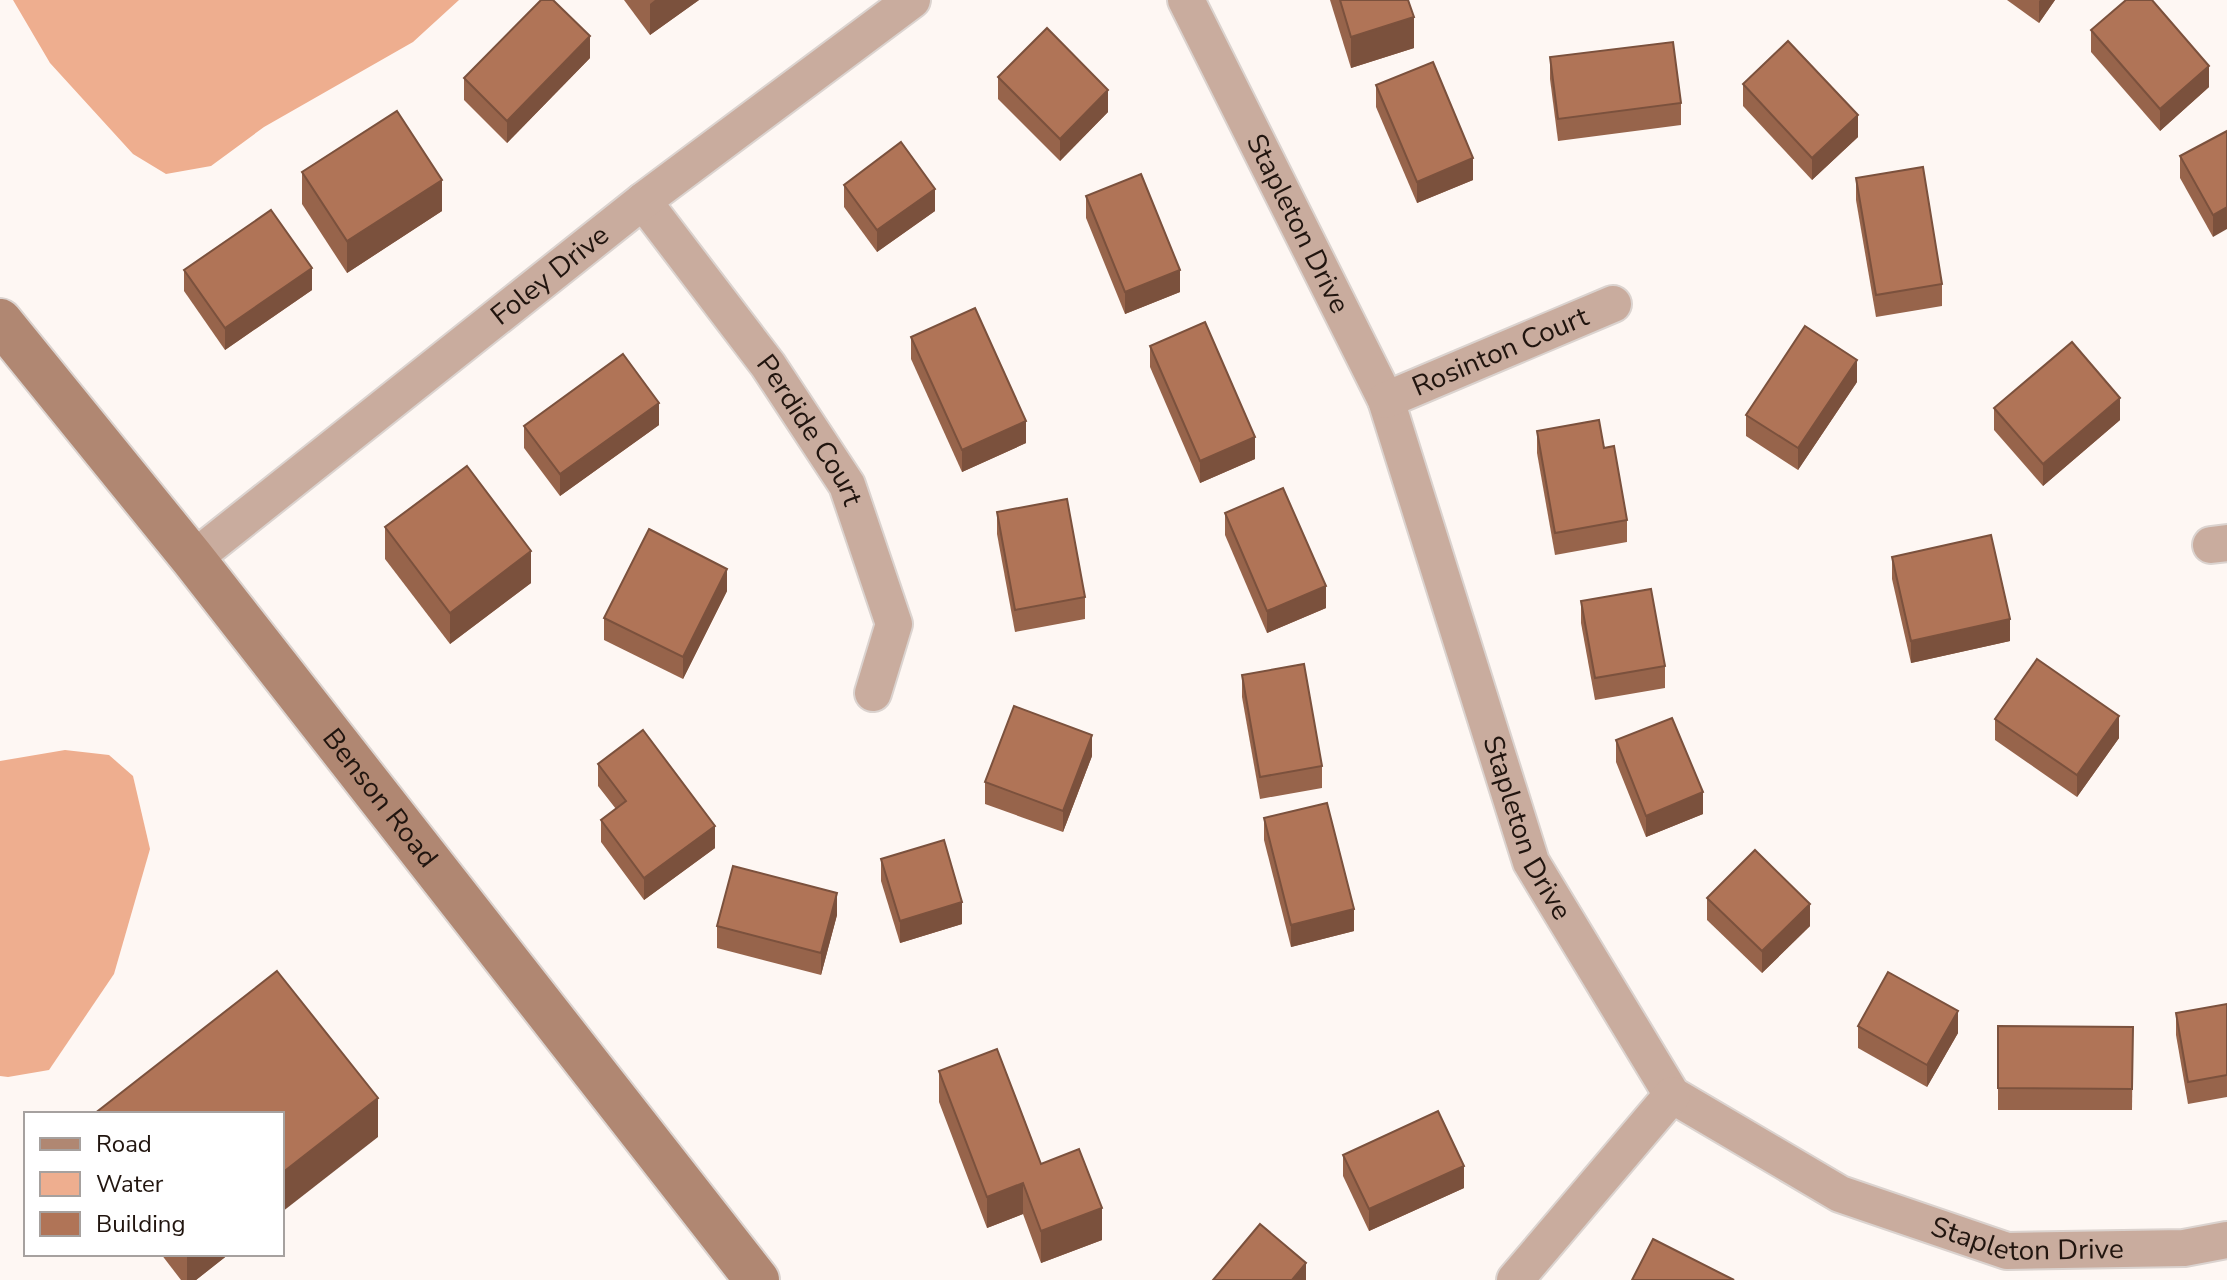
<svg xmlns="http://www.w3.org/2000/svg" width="2227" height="1280" font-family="'Nunito Sans',sans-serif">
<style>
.water{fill:#eeae8f}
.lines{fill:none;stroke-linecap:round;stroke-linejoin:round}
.minor-casing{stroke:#dbd3cf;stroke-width:40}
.secondary-casing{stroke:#dbd3cf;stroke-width:48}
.minor{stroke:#c9ac9e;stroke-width:36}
.secondary{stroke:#b08772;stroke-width:44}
.wall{fill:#97644b}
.shaded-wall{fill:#7b513d}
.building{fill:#b07457;stroke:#7b513d;stroke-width:2}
.labels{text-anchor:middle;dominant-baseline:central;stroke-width:6;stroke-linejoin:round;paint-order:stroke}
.street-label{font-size:28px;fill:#21150f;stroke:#fff}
</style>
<rect width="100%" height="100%" fill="#fef7f3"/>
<g class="water">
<polygon points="13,0 459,0 413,42 264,127 211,166 166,174 133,154 50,63"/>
<polygon points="65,750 109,755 133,776 150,849 114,974 49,1070 8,1077 0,1076 0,761"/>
</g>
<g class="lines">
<defs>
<g id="minor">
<path id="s1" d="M1186 0 1386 400 1531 862 1672 1095 1840 1194 2007 1251 2184 1248 2227 1240"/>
<path id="s2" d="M643 201 768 365 847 485 894 624 873 693"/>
<path id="s3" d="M1386 400 1613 304"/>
<polyline points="2211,545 2227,543"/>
<path id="s4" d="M193 559 643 201 912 0"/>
<polyline points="1515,1280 1672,1095"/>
</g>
<g id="secondary">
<path id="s5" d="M0 321 193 559 757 1280"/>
</g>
</defs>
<use href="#minor" class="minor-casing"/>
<use href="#secondary" class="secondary-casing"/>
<use href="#minor" class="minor"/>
<use href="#secondary" class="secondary"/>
</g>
<g class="wall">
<polygon points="624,0 699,0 650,35"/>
<polygon points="1330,0 1408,0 1414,48 1351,68"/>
<polygon points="2007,0 2055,0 2039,23"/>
<polygon points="2091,30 2209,87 2160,131 2091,52"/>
<polygon points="1550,57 1681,103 1681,125 1558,141 1550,79"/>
<polygon points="590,58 507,143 464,100 464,78"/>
<polygon points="998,77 1108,112 1060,161 998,99"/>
<polygon points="1743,84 1858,137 1812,180 1743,106"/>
<polygon points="1376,85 1473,180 1417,203 1376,107"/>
<polygon points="2227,131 2213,237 2180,178 2180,156"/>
<polygon points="302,172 442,211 347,273 302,204"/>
<polygon points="1856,178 1942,284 1942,306 1876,317 1856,200"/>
<polygon points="844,185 935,211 877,252 844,207"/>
<polygon points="1086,196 1180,292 1125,314 1086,218"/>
<polygon points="184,270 312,290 225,350 184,291"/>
<polygon points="911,337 1026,443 962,472 911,359"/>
<polygon points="1150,346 1255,459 1200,483 1150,367"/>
<polygon points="1857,382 1798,470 1746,436 1746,415"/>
<polygon points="1994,408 2120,420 2043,486 1994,430"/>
<polygon points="659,425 560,496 524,448 524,426"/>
<polygon points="1537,431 1604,448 1627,520 1627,542 1555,555 1537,453"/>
<polygon points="997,512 1085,597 1085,619 1015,632 997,534"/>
<polygon points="1225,513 1326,608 1267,633 1225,535"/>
<polygon points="385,527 531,583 450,644 385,559"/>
<polygon points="1892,557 2010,641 1911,663 1892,579"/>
<polygon points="727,591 683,679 604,640 604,618"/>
<polygon points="1581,601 1665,666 1665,688 1595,700 1581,623"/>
<polygon points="1242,675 1322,766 1322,788 1260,799 1242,697"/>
<polygon points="1995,719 2119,738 2077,797 1995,740"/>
<polygon points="1616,740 1703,814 1646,837 1616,762"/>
<polygon points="1092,756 1063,832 985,804 985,782"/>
<polygon points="598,764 715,848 644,900 601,842 601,820 616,809 598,786"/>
<polygon points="1264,818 1354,931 1291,947 1264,840"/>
<polygon points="881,859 962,924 900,943 881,881"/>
<polygon points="1707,898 1810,926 1762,973 1707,920"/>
<polygon points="837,915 821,975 717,948 717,926"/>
<polygon points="2227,1004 2227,1097 2188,1104 2176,1035 2176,1013"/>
<polygon points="1858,1026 1958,1033 1927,1087 1858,1048"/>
<polygon points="1998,1026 2133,1027 2132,1110 1998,1110"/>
<polygon points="939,1071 1041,1164 1102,1240 1041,1263 1023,1214 987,1228 939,1102"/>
<polygon points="1343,1155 1464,1188 1369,1231 1343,1176"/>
<polygon points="161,1254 229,1254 196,1280 181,1280"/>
</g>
<g class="shaded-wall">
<polygon points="655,0 699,0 650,35 650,4"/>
<polygon points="2040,0 2055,0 2039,23 2039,1"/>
<polygon points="1414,17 1414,48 1351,68 1351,37"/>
<polygon points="590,36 590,58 507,143 507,121"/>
<polygon points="2209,66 2209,87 2160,131 2160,109"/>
<polygon points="1108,90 1108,112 1060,161 1060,139"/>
<polygon points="1858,115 1858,137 1812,180 1812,158"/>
<polygon points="1473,158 1473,180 1417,203 1417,182"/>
<polygon points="442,180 442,211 347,273 347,241"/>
<polygon points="935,189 935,211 877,252 877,230"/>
<polygon points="2227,207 2227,229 2213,237 2213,215"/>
<polygon points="312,268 312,290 225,350 225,328"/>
<polygon points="1180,270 1180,292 1125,314 1125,292"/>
<polygon points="1857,360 1857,382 1798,470 1798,448"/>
<polygon points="2120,398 2120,420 2043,486 2043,464"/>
<polygon points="659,403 659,425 560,496 560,474"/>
<polygon points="1026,421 1026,443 962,472 962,450"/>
<polygon points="1255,437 1255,459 1200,483 1200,461"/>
<polygon points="531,551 531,583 450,644 450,613"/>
<polygon points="727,569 727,591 683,679 683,657"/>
<polygon points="1326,586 1326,608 1267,633 1267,611"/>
<polygon points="2010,619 2010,641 1911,663 1911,641"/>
<polygon points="2119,716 2119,738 2077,797 2077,775"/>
<polygon points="1092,735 1092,756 1063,832 1063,811"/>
<polygon points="1703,792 1703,814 1646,837 1646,816"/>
<polygon points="715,826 715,848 644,900 644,878"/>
<polygon points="837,893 837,915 821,975 821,953"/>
<polygon points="962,902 962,924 900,943 900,921"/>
<polygon points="1810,904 1810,926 1762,973 1762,951"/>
<polygon points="1354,909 1354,931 1291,947 1291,925"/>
<polygon points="1958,1011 1958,1033 1927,1087 1927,1065"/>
<polygon points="378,1098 378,1137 282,1212 282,1173"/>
<polygon points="1464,1166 1464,1188 1369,1231 1369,1209"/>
<polygon points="1023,1183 1023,1214 987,1228 987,1197"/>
<polygon points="1102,1208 1102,1240 1041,1263 1041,1231"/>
<polygon points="187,1254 229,1254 196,1280 187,1280"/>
<polygon points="1306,1263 1306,1280 1292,1280"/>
</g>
<g class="building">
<polygon points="541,0 553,0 590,36 507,121 464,78"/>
<polygon points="1340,0 1408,0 1414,17 1351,37"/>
<polygon points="2126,0 2152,0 2209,66 2160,109 2091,30"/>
<polygon points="1047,28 1108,90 1060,139 998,77"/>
<polygon points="1788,41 1858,115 1812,158 1743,84"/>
<polygon points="1673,42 1681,103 1558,119 1550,57"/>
<polygon points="1433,62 1473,158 1417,182 1376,85"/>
<polygon points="397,111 442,180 347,241 302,172"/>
<polygon points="2227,131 2227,207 2213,215 2180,156"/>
<polygon points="901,142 935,189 877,230 844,185"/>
<polygon points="1923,167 1942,284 1876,295 1856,178"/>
<polygon points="1141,174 1180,270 1125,292 1086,196"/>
<polygon points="271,210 312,268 225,328 184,270"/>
<polygon points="975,308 1026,421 962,450 911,337"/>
<polygon points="1205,322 1255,437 1200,461 1150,346"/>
<polygon points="1805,326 1857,360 1798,448 1746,415"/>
<polygon points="2072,342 2120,398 2043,464 1994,408"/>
<polygon points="623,354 659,403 560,474 524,426"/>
<polygon points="1599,420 1604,448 1614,446 1627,520 1555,533 1537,431"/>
<polygon points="467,466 531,551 450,613 385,527"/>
<polygon points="1283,488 1326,586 1267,611 1225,513"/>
<polygon points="1067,499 1085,597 1015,610 997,512"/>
<polygon points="649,529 727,569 683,657 604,618"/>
<polygon points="1991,535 2010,619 1911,641 1892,557"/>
<polygon points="1651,589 1665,666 1595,678 1581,601"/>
<polygon points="2037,659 2119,716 2077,775 1995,719"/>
<polygon points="1304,664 1322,766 1260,777 1242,675"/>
<polygon points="1014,706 1092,735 1063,811 985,782"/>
<polygon points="1672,718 1703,792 1646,816 1616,740"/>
<polygon points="643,730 715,826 644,878 601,820 626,801 598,764"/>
<polygon points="1327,803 1354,909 1291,925 1264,818"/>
<polygon points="944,840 962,902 900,921 881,859"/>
<polygon points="1755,850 1810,904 1762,951 1707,898"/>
<polygon points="733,866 837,893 821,953 717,926"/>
<polygon points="277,971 378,1098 282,1173 282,1114 94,1114"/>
<polygon points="1888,972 1958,1011 1927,1065 1858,1026"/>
<polygon points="2227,1004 2227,1075 2188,1082 2176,1013"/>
<polygon points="1998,1026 2133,1027 2132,1089 1998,1088"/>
<polygon points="997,1049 1041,1164 1079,1149 1102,1208 1041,1231 1023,1183 987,1197 939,1071"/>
<polygon points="1438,1111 1464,1166 1369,1209 1343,1155"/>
<polygon points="1260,1224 1306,1263 1292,1280 1213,1280"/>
<polygon points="1653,1239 1734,1280 1632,1280"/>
</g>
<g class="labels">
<g class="street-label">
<text stroke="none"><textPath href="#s1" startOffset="250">Stapleton Drive</textPath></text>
<text stroke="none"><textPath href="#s4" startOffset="456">Foley Drive</textPath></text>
<text stroke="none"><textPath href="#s3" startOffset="124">Rosinton Court</textPath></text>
<text stroke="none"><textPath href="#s2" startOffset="284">Perdide Court</textPath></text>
<text stroke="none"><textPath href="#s5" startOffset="610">Benson Road</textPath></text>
<text stroke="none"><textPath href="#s1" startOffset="898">Stapleton Drive</textPath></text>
<text stroke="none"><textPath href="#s1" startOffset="1594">Stapleton Drive</textPath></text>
</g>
</g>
<rect x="24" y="1112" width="260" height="144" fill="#ffffff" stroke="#a6a19f" stroke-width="2"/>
<rect x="40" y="1138" width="40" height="12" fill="#b08772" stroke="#a6a19f" stroke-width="2"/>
<text x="96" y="1152" font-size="24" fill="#21150f">Road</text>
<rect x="40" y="1172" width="40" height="24" fill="#eeae8f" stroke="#a6a19f" stroke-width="2"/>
<text x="96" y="1192" font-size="24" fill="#21150f">Water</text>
<rect x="40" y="1212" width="40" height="24" fill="#b07457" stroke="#a6a19f" stroke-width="2"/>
<text x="96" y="1232" font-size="24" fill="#21150f">Building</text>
</svg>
